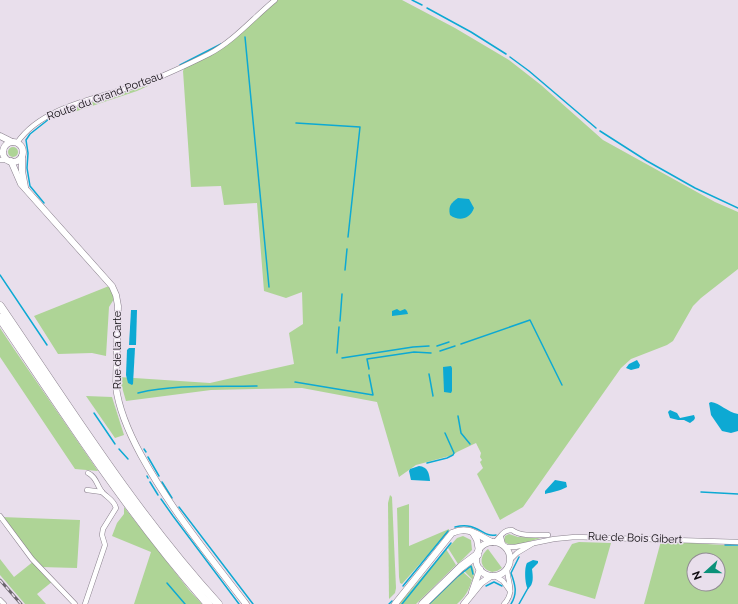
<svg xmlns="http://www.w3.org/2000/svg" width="738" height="604" font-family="Raleway,sans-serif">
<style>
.green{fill:#aed496;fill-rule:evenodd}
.water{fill:#0da9d3}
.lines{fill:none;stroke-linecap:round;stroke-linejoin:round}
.stream{stroke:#0da9d3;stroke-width:1.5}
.street-casing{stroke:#8b828e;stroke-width:5.5}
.secondary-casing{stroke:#8b828e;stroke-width:7}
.highway-casing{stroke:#8b828e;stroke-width:9}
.street{stroke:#fff;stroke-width:4.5}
.secondary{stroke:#fff;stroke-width:6}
.highway{stroke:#fff;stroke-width:8}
.rail-casing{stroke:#6c666e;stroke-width:3}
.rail{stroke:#e9dfec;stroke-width:1.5;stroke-dasharray:4.5;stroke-linecap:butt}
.labels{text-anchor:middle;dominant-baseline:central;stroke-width:3;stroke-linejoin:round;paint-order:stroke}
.street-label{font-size:11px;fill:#0d0a0e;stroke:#e9dfec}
</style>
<rect width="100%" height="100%" fill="#e9dfec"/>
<g class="green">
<polygon points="275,0 402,0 455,28 509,60 541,85 603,140 715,202 738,212 738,269 701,298 693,306 673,341 667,345 631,359 621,368 523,507 500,520 477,474 483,468 480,462 482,460 480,457 481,453 476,443 457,452 453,455 416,465 399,477 377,402 302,388 211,390 126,401 119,377 210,383 294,364 289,333 303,324 302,292 286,298 264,291 257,203 224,205 221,186 191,187 183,71 186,65 226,44"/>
<polygon points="150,85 137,91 71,113 57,116 57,113"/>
<circle cx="13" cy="152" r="5"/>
<polygon points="109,286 113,292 114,299 109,307 106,356 92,353 58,354 34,316"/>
<polygon points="0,328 14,349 98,471 75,469 0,357"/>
<polygon points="86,396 112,397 124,435 115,438"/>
<polygon points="390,495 392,497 396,588 395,593 389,599 388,503"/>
<polygon points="409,504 409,546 449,529 449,531 402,584 400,583 399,577 397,508"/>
<polygon points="124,507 189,590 202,604 134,604 151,552 112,536 117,523 124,514"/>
<polygon points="1,517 80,520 77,568 40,567 53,581 37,594 46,604 25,604 0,575 0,559 14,577 34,561"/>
<path d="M509 534 518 537 541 538C531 540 511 550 504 541L505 536Z"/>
<polygon points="463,536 471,540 472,550 458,564 448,548 457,538"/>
<path d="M661 541 738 546V604H644ZM694 560H718V584H694Z"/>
<polygon points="579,542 611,543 595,599 548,585 572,544"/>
<polygon points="446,549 456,565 416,604 399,604"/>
<path d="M488 549 502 568 497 571 492 572C480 569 478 557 488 549Z"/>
<polygon points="472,565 474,571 473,580 464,571"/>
<path d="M463 572 472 580C469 590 465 597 457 604H429Z"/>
</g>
<g class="water">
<path d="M458 198 469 199 474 208C470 219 459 222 450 215 448 206 451 203 458 198Z"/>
<polygon points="397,309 400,311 405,309 407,311 408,314 392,316 392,311"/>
<polygon points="131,310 137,310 136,345 129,345"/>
<polygon points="129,348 135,348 133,384 132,385 128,383 126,375 127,350"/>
<polygon points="637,360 640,365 639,368 631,370 626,368 629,364"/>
<polygon points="451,366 452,368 452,391 451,393 444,392 443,367"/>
<path d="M711 402C720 403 727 412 738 414V431L731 433 722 431 711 415 709 403Z"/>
<polygon points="670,410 677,413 680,418 694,415 695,418 694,420 690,423 684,420 678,420 670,418 668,412"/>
<path d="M419 466C428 467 429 473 430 481L411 480 409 471 410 469Z"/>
<path d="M555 480 566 482 567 487C560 491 552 492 545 494V491Z"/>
<path d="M533 560 538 561V563L532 569C533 577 534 584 528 589 525 585 524 568 527 563 529 562 531 561 533 560Z"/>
</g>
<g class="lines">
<g class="stream">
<polyline points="412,0 422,5"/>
<polyline points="427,8 471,32 506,54"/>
<polyline points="245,37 269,287"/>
<polyline points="510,57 529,71 596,128"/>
<polyline points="180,65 221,44"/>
<polyline points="296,123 360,127 348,237"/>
<polyline points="600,131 647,161 695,188 738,208"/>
<polyline points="44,203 30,186 27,168 28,153 26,140 30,134 49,119"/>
<polyline points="345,270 347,249"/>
<polyline points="0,275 47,345"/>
<polyline points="340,321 342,294"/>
<polyline points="461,344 530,320 562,385"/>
<polyline points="437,346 449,342"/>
<polyline points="440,351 455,346"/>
<polyline points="337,353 339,327"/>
<polyline points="342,358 413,347 429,346"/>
<polyline points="369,369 367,359 414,352 431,353"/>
<polyline points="429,374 433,396"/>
<polyline points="295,382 373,395 369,375"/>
<path d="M138 393C176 384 218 387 257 386"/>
<polyline points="94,413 115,444"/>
<polyline points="458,416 461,433 470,444"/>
<polyline points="119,449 128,459"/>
<polyline points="144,449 146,452"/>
<polyline points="148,457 159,476"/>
<polyline points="427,463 447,458 453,455 454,453 445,433"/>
<polyline points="147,476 148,478"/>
<polyline points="150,482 158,495"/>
<polyline points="162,482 172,498"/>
<polyline points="701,492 738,494"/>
<polyline points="161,499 173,516 239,604"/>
<polyline points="179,507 253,604"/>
<path d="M455 527C478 521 482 538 496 535"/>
<polyline points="725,545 738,545"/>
<polyline points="167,583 185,604"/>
<polyline points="403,586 448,531"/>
<polyline points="486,586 494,582 502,586"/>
<polyline points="389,604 392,601"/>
<polyline points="402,604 451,543"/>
<polyline points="429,604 457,577 471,566 473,574"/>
<path d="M511 604C518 593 515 584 511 573L519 557"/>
<polyline points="519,604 528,588"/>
</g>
<defs>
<g id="street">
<path d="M17 143C43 104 106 97 147 82 168 74 189 64 209 54 234 41 253 18 275 0"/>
<polyline points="0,153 4,150"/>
<polyline points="0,160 7,160"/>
<polyline points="87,490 102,492"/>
<polyline points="0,516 32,559 75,604"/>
<polyline points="501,537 503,545"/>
<path d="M495 542C501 536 503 530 512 530 521 537 537 535 548 535"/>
<polyline points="505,547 515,547 554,539 575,537 738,542"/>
<polyline points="510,560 517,553 532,544"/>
<polyline points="495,576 503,581 510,591"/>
<polyline points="0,600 4,604"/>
<path d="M85 604 105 545 102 535 103 529 116 508C114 500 108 498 103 493 97 487 97 477 88 473"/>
<path d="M504 604C516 591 507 582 507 568"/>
</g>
<g id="secondary">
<polyline points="0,136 12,142"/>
<circle cx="13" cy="152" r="10"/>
<polyline points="22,156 22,171 25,187"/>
<path d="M11 161 21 184 112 286 116 295 118 306 116 387C119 411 129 433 141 455 170 508 209 556 246 604"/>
<polyline points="473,533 477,540 479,551"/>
<circle cx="493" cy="559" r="17"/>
<polyline points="472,592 480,569"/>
<path d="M395 604 452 533C469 525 478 536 492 542"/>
<polyline points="464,604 481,583 491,576"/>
</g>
<g id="highway">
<path d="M0 306C69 407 135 513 218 604"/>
<path d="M0 318C66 416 130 516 208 604"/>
<polyline points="423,604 461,567 477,555"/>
</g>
</defs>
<use href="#street" class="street-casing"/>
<use href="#secondary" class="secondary-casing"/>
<use href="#highway" class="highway-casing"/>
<use href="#street" class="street"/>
<use href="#secondary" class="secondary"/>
<use href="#highway" class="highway"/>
<defs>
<polyline id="rail" points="0,580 21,604"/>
</defs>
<use href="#rail" class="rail-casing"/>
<use href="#rail" class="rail"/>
</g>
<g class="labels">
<g class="street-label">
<text transform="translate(105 96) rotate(-20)">Route du Grand Porteau</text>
<text transform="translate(117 350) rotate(-90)">Rue de la Carte</text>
<text transform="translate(635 538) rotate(2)">Rue de Bois Gibert</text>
</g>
</g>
<g transform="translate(706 572) rotate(249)"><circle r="19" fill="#e9dfec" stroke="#918a93"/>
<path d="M0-3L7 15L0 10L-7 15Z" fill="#0b9179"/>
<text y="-6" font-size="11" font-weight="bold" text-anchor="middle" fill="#0d0a0e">N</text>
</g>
</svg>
